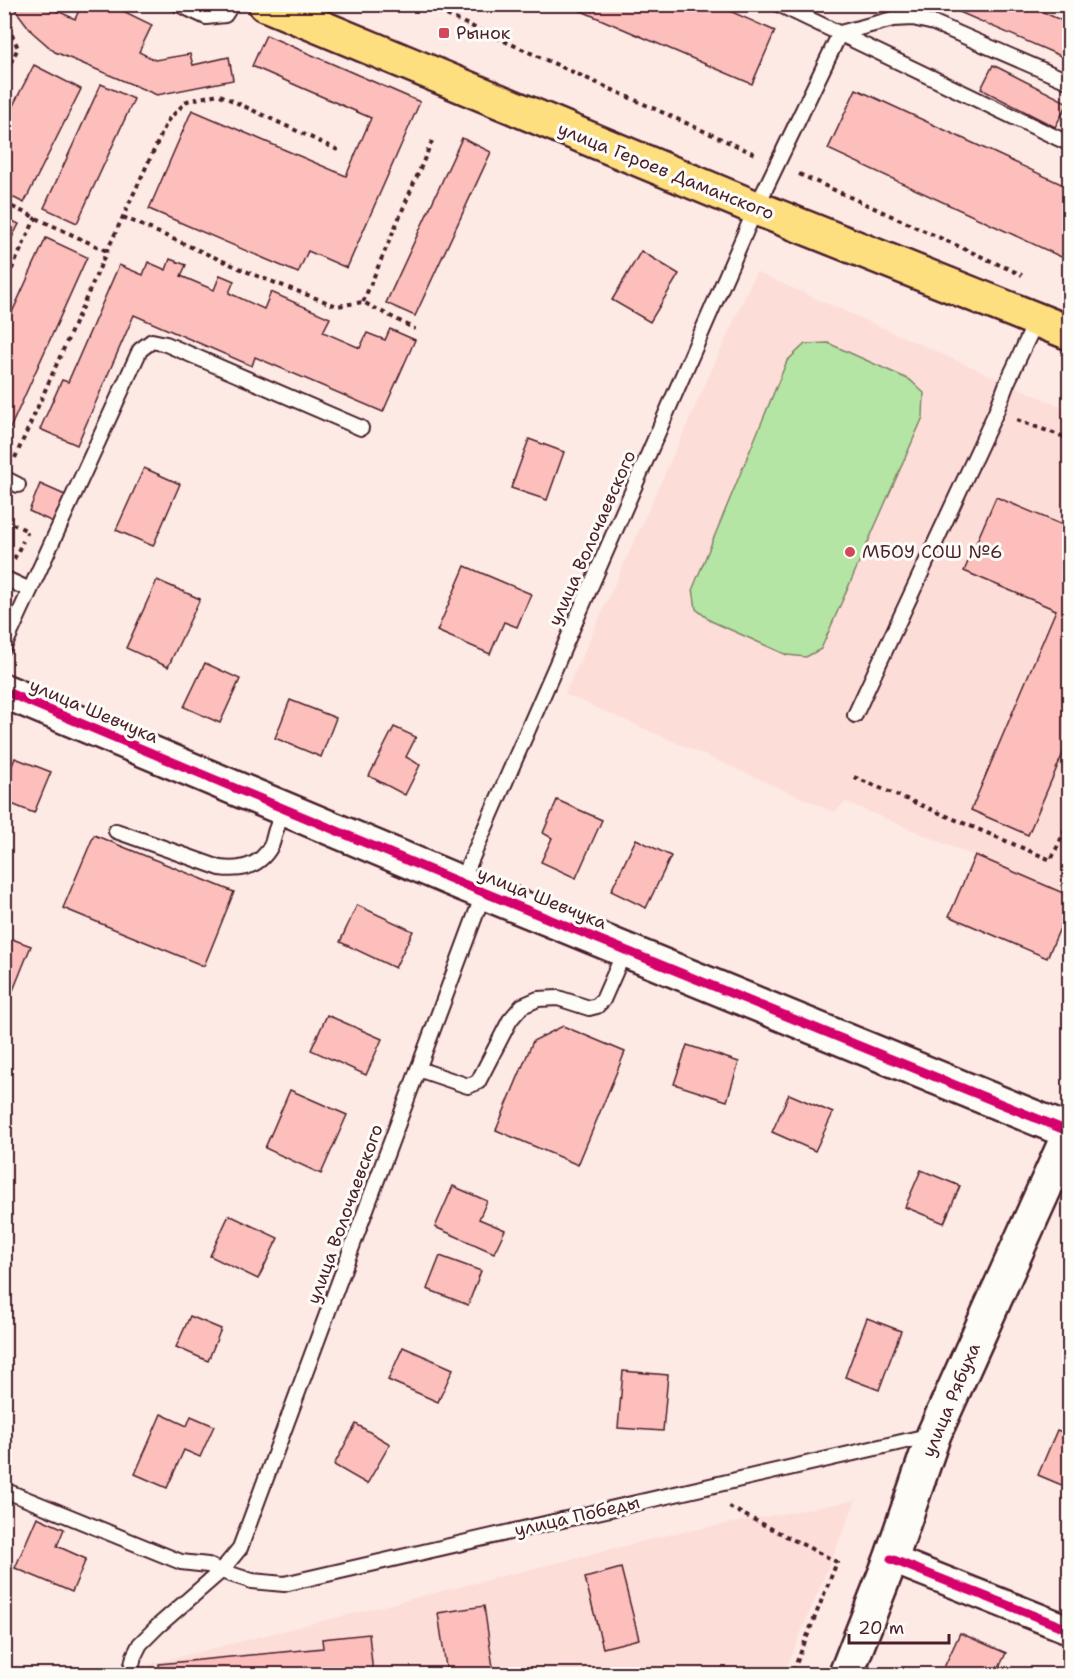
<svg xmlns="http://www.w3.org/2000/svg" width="1074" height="1679" font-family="'Shantell Sans',sans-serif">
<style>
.built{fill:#fdddd8}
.green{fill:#b4e5a4;stroke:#7f8268;stroke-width:1.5}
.building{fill:#fcbfbb;stroke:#4a1f2b;stroke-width:1.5}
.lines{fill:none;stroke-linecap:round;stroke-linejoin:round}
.lane-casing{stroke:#4a1f2b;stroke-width:18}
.street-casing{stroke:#4a1f2b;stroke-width:32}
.secondary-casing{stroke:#4a1f2b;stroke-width:38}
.primary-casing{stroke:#4a1f2b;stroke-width:38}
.path{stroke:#4a1f2b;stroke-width:4;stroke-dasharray:4.5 4.5;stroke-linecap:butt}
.lane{stroke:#fdfcf7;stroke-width:14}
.street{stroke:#fdfcf7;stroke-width:27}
.secondary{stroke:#fdfcf7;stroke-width:33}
.primary{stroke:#fedf80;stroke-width:33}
.cycleway-casing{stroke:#fdfcf7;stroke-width:13}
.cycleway{stroke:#d6006c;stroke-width:9}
.poi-dot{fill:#d1495b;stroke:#fdfcf7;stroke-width:2}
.labels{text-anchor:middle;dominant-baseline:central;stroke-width:6;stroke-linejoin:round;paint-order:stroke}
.poi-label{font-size:18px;fill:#4a1f2b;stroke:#fdfcf7;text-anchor:start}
.street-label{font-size:18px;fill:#4a1f2b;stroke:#fdfcf7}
</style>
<rect width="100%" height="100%" fill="#fdeae5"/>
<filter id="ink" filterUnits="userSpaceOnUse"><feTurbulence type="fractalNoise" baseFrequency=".0167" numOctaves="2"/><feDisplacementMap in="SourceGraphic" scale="12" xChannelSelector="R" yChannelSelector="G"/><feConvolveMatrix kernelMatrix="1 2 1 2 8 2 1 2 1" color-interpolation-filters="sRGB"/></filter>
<g filter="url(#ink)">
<g class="built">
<polygon points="756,272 1069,410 1069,896 846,802 834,812 565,694"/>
<polygon points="856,1500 784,1674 110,1674 672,1534"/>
</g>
<polygon class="green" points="828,343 910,380 924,393 923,417 821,649 806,657 787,655 711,621 696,609 693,588 787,361 805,344"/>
<g class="building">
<polygon points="11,4 50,4 53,9 75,19 82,4 109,4 152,25 139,52 155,60 190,54 193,65 229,57 233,80 157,95 55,52 32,32"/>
<polygon points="565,4 714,4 775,31 752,84"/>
<polygon points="941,4 1024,4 1070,24 1070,60"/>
<polygon points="266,35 420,102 347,268 308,251 298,273 149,209 192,110 346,176 371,118 252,66"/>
<polygon points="34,65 81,89 24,203 4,193 4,123"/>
<polygon points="993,65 1068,103 1055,127 981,89"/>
<polygon points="101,84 134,99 77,223 44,208"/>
<polygon points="856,89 1070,188 1070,261 828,149"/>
<polygon points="462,138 491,152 415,316 386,303"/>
<polygon points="4,217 19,224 4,253"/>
<polygon points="46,238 87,257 4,442 4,330"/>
<polygon points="641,251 679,274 650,322 612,300"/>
<polygon points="170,259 186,265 181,276 214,290 220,275 234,281 229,293 264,309 271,292 330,318 323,332 360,348 367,333 385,340 390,329 415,340 383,412 255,357 252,366 134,315 77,445 40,429 62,380 68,382 119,265 143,275 148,262 166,270"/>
<polygon points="529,439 564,452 547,500 511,488"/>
<polygon points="144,468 180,484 153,546 116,530"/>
<polygon points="40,484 65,495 53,522 29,511"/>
<polygon points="996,497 1070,528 1070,737 1028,835 971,810 1056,610 964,571"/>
<polygon points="465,566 531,594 517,627 504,622 490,654 437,631"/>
<polygon points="157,580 200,599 168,667 126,648"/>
<polygon points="205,663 240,679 220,723 184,707"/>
<polygon points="290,700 336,718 321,757 275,738"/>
<polygon points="394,727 416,737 406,757 420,765 405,795 369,776"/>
<polygon points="15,758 51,772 34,813 4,801 4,786"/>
<polygon points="557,800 602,820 576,878 541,862 552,838 543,833"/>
<polygon points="94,835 234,892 204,966 63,908"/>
<polygon points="636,839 671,856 646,908 611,891"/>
<polygon points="975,855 1070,896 1070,905 1047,958 949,916"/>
<polygon points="357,905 413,931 395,968 340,942"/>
<polygon points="4,936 31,946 12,993 4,990"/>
<polygon points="327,1015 382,1039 366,1075 311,1050"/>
<polygon points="563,1026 625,1052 578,1165 496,1130 533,1041"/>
<polygon points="687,1045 739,1062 727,1101 674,1084"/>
<polygon points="290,1090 347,1115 321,1174 265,1148"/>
<polygon points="789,1094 833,1113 815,1151 772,1132"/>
<polygon points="921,1170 960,1186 944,1223 905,1207"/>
<polygon points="453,1186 487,1201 479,1219 505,1230 494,1253 435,1227"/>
<polygon points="229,1215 278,1238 258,1279 210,1256"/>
<polygon points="440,1256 481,1271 468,1305 427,1289"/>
<polygon points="190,1316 221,1329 208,1361 176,1347"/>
<polygon points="867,1318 901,1331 879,1390 845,1377"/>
<polygon points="403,1347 453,1369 438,1402 388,1380"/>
<polygon points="623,1371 668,1375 663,1431 618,1428"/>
<polygon points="161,1414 187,1426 191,1416 214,1426 200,1457 184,1450 167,1488 135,1474"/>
<polygon points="356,1424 390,1444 367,1484 334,1465"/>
<polygon points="1057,1430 1070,1435 1070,1474 1064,1486 1038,1475"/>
<polygon points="37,1517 64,1529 57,1546 86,1559 72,1592 15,1568"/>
<polygon points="621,1568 639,1639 603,1648 585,1578"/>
<polygon points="484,1606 494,1674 447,1674 438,1613"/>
<polygon points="960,1633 1006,1653 996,1674 941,1674"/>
<polygon points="369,1634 373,1674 160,1674 159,1664 323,1648 322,1639"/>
</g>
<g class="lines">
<defs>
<g id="lane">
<polyline points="178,4 206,17 225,15 232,4"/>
<polyline points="778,4 1070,144"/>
<polyline points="4,478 18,485"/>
<polyline points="4,578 30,590"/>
<polyline points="4,647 140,350 152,341 166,344 361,428"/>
<polyline points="855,715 996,412 1007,383 1037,319"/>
<path d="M116 831 220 868C241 871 260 866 271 846 274 840 274 833 277 827 279 821 284 816 287 810"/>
<polyline points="461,883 756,208 840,33 893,19 913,18 934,23 1070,82"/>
<polyline points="418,1069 468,1086 478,1082 510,1020 522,1006 538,999 558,998 589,1008 597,1006 603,1000 625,950"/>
<polyline points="4,1490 181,1562 208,1565 221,1571 240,1548 484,892"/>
<polyline points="130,1674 134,1656 140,1644 158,1626 221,1571 252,1581 284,1584 932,1435"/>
</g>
<polyline id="street" points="891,1559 1070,1630"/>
<g id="secondary">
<polyline points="4,691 461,883 1070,1132"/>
<polyline points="846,1674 891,1559 934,1434 1070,1132"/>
</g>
<polyline id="primary" points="265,4 756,208 1070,333"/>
</defs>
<use href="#lane" class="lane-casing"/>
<use href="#street" class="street-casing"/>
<use href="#secondary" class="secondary-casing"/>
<use href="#primary" class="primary-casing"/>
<g class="path">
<polyline points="422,4 757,155"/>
<polyline points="4,18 18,48 4,76"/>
<polyline points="799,174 1022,275"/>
<polyline points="4,203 107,251"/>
<polyline points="123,217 257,276 337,306 363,302 415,329"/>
<polyline points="4,286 36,217"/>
<polyline points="363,302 432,141"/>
<polyline points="1017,420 1070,439"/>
<polyline points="15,458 107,251 168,120 187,101 218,94 342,152"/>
<polyline points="4,516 9,506"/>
<polyline points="4,520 28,531 26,535"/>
<polyline points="14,559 23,541"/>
<polyline points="854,777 1051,860 1070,820"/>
<polyline points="729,1507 837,1562 792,1674"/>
</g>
<use href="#lane" class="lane"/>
<use href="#street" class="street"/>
<use href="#secondary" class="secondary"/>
<use href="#primary" class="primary"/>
<defs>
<g id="cycleway">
<polyline points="4,691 461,883 1070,1132"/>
<polyline points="891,1559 1070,1630"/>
</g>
</defs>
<use href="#cycleway" class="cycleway-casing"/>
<use href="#cycleway" class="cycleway"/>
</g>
</g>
<g class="poi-dot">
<rect x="438" y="27" width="12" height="12" rx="3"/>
<circle cx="850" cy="552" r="6"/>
</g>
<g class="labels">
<g class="poi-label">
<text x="456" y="33">Рынок</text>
<text x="862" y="552">МБОУ СОШ №6</text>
</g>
<g class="street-label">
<text transform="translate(666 171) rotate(22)">улица Героев Даманского</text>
<text transform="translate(592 538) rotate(-66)">улица Волочаевского</text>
<text transform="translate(94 711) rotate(23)">улица Шевчука</text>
<text transform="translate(542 898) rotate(22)">улица Шевчука</text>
<text transform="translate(345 1214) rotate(-70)">улица Волочаевского</text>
<text transform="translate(951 1400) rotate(-67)">улица Рябуха</text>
<text transform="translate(577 1516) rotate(-13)">улица Победы</text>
</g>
</g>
<rect width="1074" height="1679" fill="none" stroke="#fdfcf7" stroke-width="24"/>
<rect x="12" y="12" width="1050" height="1655" fill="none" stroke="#4a1f2b" stroke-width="2" filter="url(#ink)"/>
<path d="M849 1634v9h100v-9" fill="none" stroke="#4a1f2b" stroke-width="3"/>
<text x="858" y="1634" font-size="18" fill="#4a1f2b" stroke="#fdfcf7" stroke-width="4.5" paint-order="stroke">20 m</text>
</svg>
